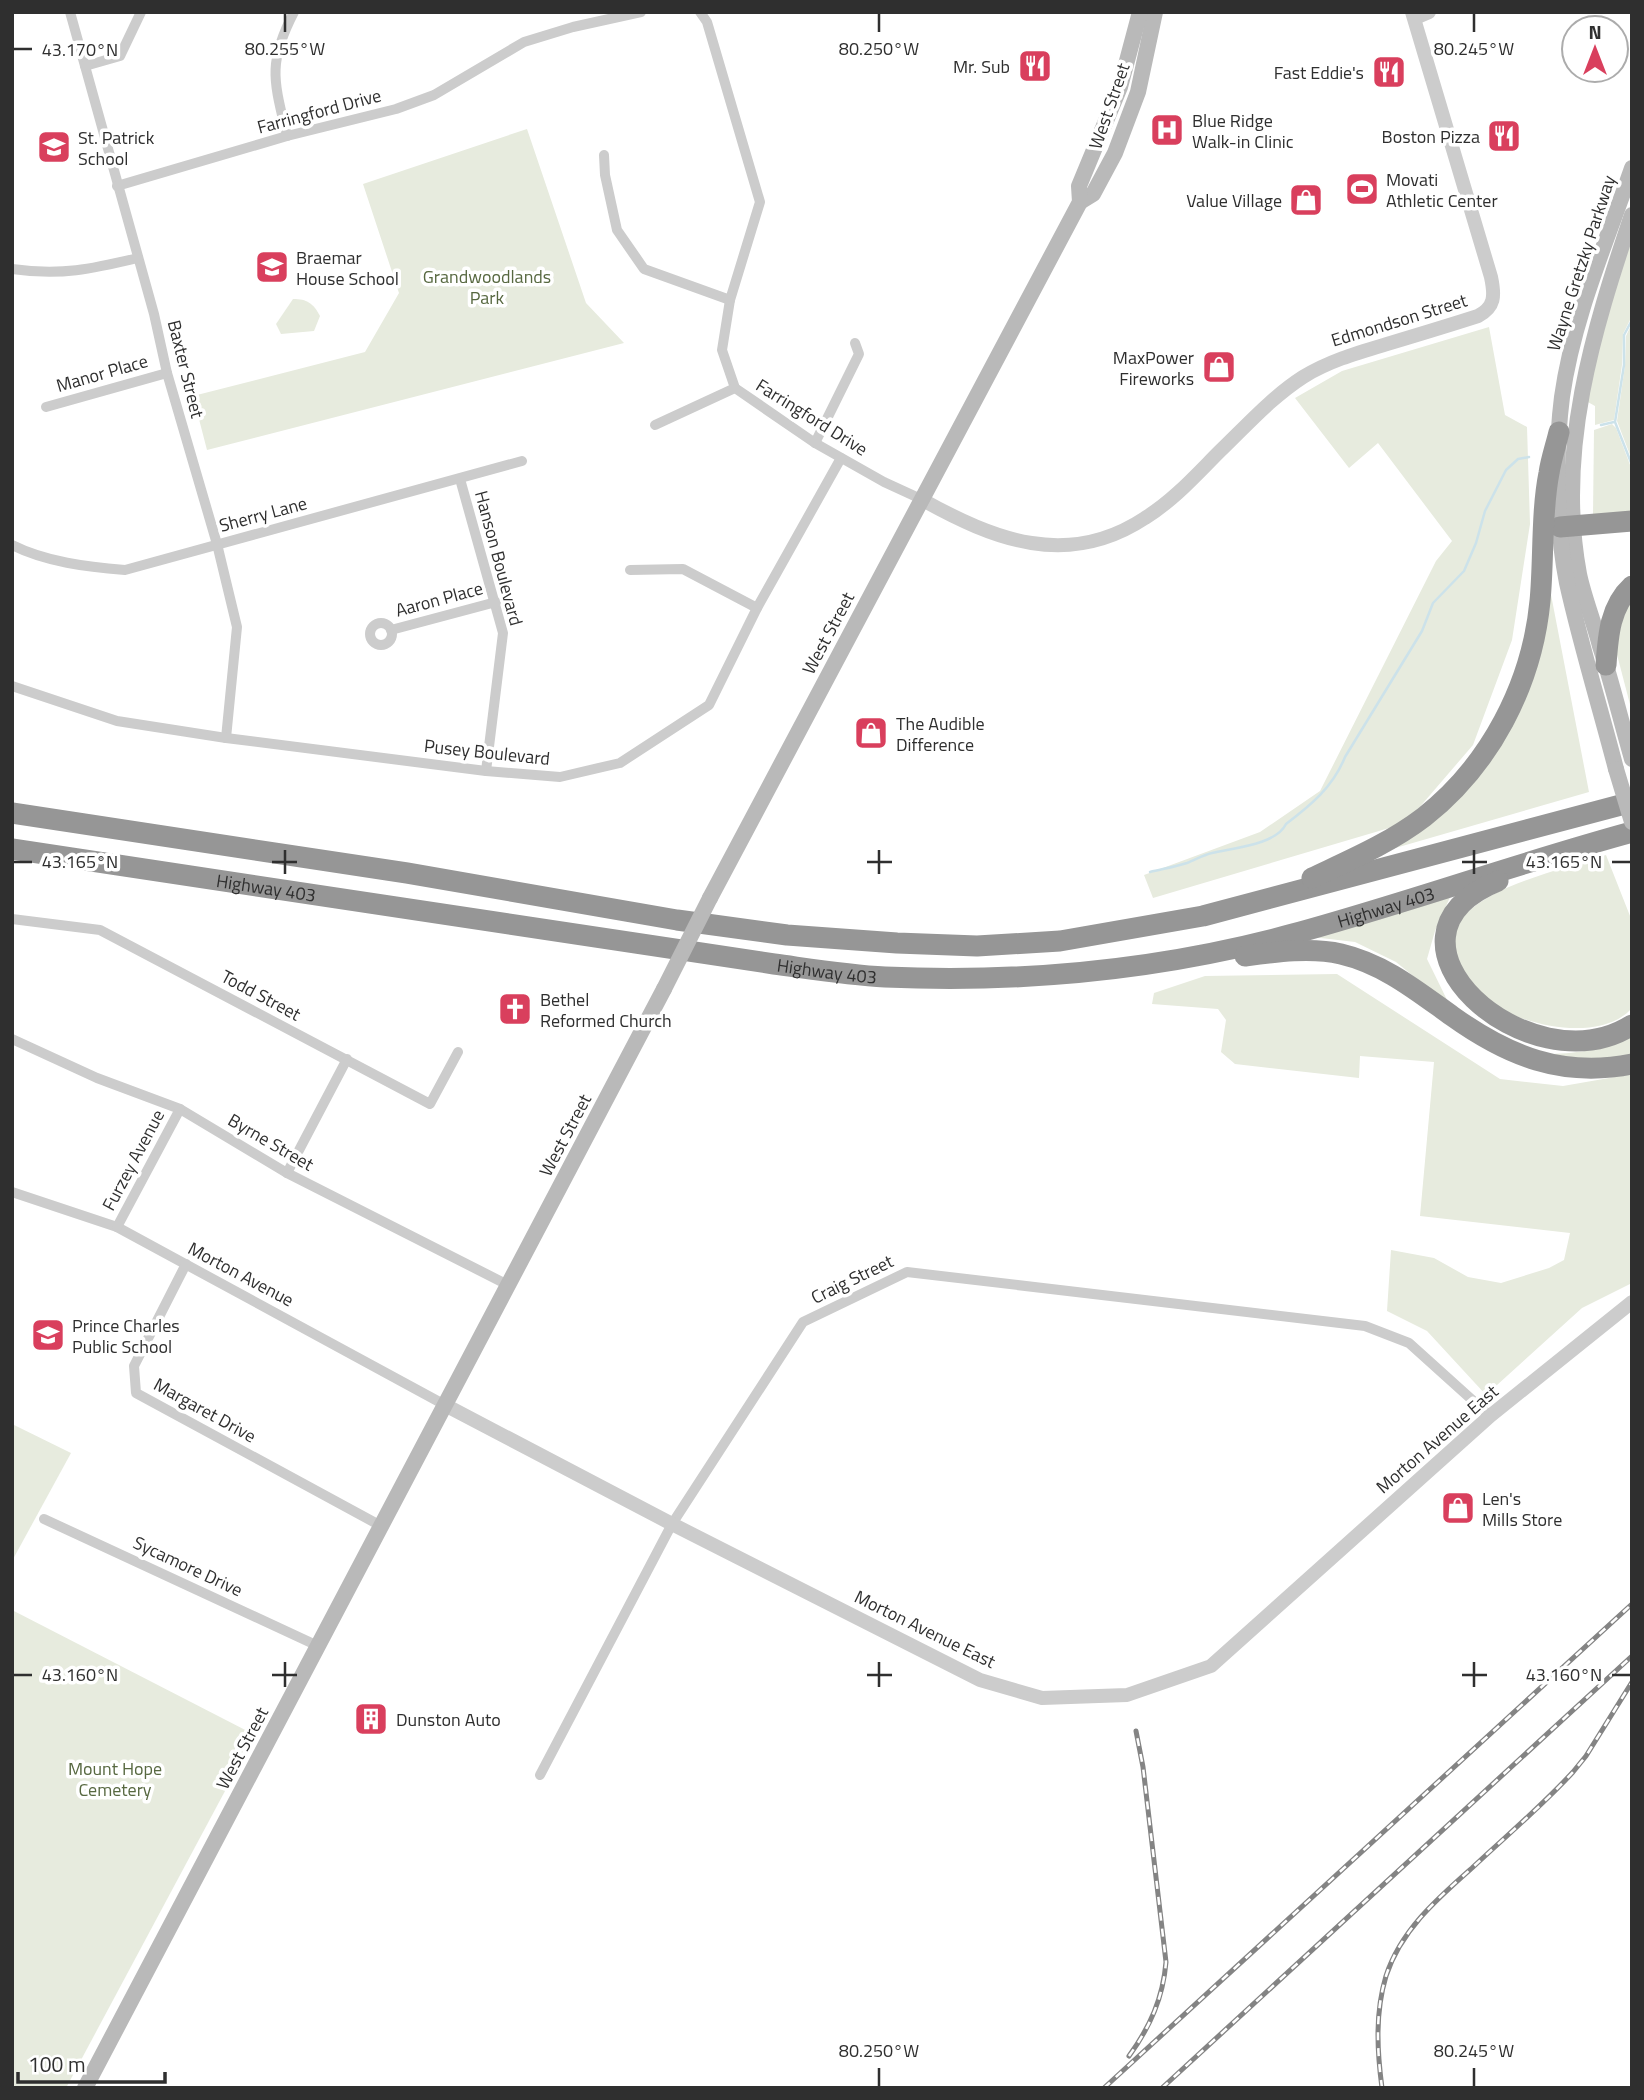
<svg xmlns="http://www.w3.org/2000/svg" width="1644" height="2100" font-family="'Titillium Web',sans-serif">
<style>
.green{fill:#e7ebde}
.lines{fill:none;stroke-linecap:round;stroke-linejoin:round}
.stream{stroke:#cce2ea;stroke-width:2.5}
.minor{stroke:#ccc;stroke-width:10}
.tertiary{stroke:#ccc;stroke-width:14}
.secondary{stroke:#b9b9b9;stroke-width:16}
.motorway{stroke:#969696;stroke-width:21}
.rail-casing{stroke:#848484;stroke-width:5}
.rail{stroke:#fff;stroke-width:2.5;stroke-dasharray:8;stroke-linecap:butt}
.secondary-bridge{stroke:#b9b9b9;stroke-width:16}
.ticks{fill:none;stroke:#2f2f2f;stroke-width:2.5}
.labels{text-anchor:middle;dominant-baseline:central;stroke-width:7;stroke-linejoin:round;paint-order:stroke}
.poi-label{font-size:18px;fill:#2f2f2f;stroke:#fff;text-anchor:start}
.street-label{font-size:18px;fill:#2f2f2f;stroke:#fff}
.park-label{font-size:18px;fill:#576840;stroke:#fff}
.ticks-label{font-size:18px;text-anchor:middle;fill:#2f2f2f;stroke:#fff;stroke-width:7;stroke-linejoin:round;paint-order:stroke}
</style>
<rect width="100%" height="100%" fill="#fff"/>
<g class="green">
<polygon points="527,129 586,303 624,343 207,450 193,396 365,352 399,293 363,184"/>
<polygon points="1632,238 1632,316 1623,334 1622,365 1614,420 1595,425 1595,406 1586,401 1603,323"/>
<path d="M293 299C307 299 313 303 320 316L314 331 281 334 276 324Z"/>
<polygon points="1632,323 1632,460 1617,421 1625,366 1626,336"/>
<polygon points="1489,327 1505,415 1527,427 1530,524 1512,640 1473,745 1406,823 1153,898 1144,875 1260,832 1320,791 1436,561 1452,541 1378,443 1349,468 1295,398 1342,371"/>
<polygon points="1612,424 1616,428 1632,470 1632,516 1593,514 1594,430"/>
<polygon points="1548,579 1589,792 1385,851 1481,770"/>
<polygon points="1632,599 1632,712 1615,647 1618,621"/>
<path d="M1606 855 1632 921V1008C1588 1059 1431 1005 1455 935 1458 929 1459 920 1464 916 1493 884 1564 869 1606 855Z"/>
<polygon points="1451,895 1435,931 1427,959 1450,1006 1396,962 1355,942 1295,935"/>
<polygon points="1337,974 1500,1079 1563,1086 1632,1074 1632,1283 1582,1308 1486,1395 1427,1331 1387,1311 1391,1250 1434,1258 1468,1277 1501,1283 1549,1268 1564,1260 1570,1233 1420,1216 1434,1062 1360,1056 1359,1078 1235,1064 1221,1052 1226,1020 1218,1009 1152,1004 1154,993 1205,976"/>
<path d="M1632 1033V1054L1598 1061 1550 1054C1579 1053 1607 1050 1632 1033Z"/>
<polygon points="12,1424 71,1453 12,1561"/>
<polygon points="12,1610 255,1735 66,2088 12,2088"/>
</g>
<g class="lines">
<g class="stream">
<polyline points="1632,320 1624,335 1624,365 1615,422 1632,465"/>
<polyline points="1601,425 1614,422"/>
<path d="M1150 872C1162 869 1175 867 1187 863 1195 860 1203 855 1212 853 1232 848 1276 845 1286 824 1311 805 1333 787 1345 757L1422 631 1433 603 1464 571 1476 543 1485 511 1506 470 1518 459 1529 457"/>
</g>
<g class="minor">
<polyline points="70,12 154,314 167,373 217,544 237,627 226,738"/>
<polyline points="700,12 707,22 760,202 730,300 722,350 735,388 815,443 884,482 921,499"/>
<polyline points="85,66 120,56 141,12"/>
<path d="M287 136C274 81 267 64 294 12"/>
<polyline points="604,155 605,175 617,230 644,269 730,300"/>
<polyline points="117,186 287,136 396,109 434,95 524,42 573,27 641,12"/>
<path d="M12 269C61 276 92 269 138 258"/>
<polyline points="46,407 167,373"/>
<polyline points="655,425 735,388"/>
<polyline points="815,443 859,354 855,343"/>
<polyline points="460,479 503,633 486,771"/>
<path d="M12 545C46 562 87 567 125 570L522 461"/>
<polyline points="630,570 683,569 757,608"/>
<circle cx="381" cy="634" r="11"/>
<polyline points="391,630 496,602"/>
<polyline points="12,686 117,721 226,738 486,771 560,777 620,763 709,705 757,608 841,458"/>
<polyline points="12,919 100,930 430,1104 458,1052"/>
<polyline points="12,1039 97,1078 180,1109 287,1173 508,1285"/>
<polyline points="287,1173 347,1059"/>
<polyline points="12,1192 117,1227 445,1405"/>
<polyline points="117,1227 180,1109"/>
<polyline points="186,1264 134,1366 136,1393 381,1526"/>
<polyline points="44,1519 318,1646"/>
<polyline points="540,1775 672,1524 803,1322 907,1272 1365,1326 1409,1343 1490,1416"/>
</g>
<g class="tertiary">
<polyline points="1415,18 1429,12"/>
<path d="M921 499C994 540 1068 569 1145 518 1174 500 1196 475 1220 451 1247 425 1272 397 1303 377 1329 361 1357 353 1387 344 1417 335 1447 326 1478 316 1495 307 1495 296 1491 277L1412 12"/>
<polyline points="445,1405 672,1524 980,1680 1042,1698 1127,1695 1211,1666 1490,1416 1632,1302"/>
</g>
<g class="secondary">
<polyline points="1080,202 1093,194 1115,153 1138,92 1155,12"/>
<path d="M1632 215C1593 331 1556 451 1579 574 1584 598 1594 622 1600 646 1612 683 1621 721 1632 759"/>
<path d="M1616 769C1600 707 1581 646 1567 583 1556 529 1555 452 1562 397 1573 318 1606 243 1632 168"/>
<polyline points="710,898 1080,202 1079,186 1120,87 1140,12"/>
<polyline points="85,2088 664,989"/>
</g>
<g class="motorway">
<polyline points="1560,527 1632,521"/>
<path d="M1606 665C1608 636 1610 606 1632 586"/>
<polyline points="12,813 407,873 677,920 787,935 897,943 977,946 1060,941 1203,916 1632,802"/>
<path id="s1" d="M12 849 774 964C811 969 848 975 885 977 1021 983 1160 970 1293 934 1407 903 1518 863 1632 832"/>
<path d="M1312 878C1350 860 1390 843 1424 817 1490 765 1532 685 1540 601 1544 560 1541 513 1549 473 1551 459 1556 445 1559 432"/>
<path d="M1498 881C1358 938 1529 1090 1632 1025"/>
<path d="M1245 956C1275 952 1311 947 1341 954 1384 964 1417 991 1452 1016 1508 1056 1562 1078 1632 1064"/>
</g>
<defs>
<g id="rail">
<path d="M1129 2056C1150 2027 1163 1998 1166 1962L1143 1767 1136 1731"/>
<polyline points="1104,2088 1632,1604"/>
<polyline points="1162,2088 1632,1656"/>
<path d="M1382 2088C1377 2050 1375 2013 1386 1976 1401 1930 1437 1899 1472 1868 1506 1836 1542 1806 1573 1772L1586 1756 1632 1682"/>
</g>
</defs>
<use href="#rail" class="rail-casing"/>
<use href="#rail" class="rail"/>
<g class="secondary-bridge">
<polyline points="1616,769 1632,822"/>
<polyline points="664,989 710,898"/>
</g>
</g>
<path class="ticks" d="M285 14V32M879 14V32M1474 14V32M14 49H32M285 850V874M879 850V874M1474 850V874M14 862H32M272 862H297M867 862H892M1462 862H1487M1612 862H1630M285 1662V1687M879 1662V1687M1474 1662V1687M14 1675H32M272 1675H297M867 1675H892M1462 1675H1487M1612 1675H1630M879 2068V2086M1474 2068V2086"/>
<defs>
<symbol id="restaurant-square" viewBox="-11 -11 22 22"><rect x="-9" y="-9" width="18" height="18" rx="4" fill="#d93f5d" stroke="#fff"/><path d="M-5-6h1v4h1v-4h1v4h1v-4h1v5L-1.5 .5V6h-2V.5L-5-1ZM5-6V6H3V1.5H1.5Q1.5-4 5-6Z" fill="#fff"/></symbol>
<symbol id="hospital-square" viewBox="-11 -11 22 22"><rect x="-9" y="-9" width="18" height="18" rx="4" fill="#d93f5d" stroke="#fff"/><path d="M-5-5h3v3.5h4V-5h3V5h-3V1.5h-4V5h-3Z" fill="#fff"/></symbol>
<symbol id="school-square" viewBox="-11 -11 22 22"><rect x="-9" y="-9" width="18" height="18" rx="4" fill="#d93f5d" stroke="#fff"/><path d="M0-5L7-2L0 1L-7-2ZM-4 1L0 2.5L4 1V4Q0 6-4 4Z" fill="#fff"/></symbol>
<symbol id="stadium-square" viewBox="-11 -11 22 22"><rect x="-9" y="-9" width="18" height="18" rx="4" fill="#d93f5d" stroke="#fff"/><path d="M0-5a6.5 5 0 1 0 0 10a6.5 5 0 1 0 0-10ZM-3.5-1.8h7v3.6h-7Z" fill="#fff"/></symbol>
<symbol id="shop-square" viewBox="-11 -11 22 22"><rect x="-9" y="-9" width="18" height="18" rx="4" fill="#d93f5d" stroke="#fff"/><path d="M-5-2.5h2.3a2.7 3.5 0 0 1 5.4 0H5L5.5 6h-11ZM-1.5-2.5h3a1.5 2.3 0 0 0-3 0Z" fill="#fff"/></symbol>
<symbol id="church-square" viewBox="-11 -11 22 22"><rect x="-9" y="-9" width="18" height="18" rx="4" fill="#d93f5d" stroke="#fff"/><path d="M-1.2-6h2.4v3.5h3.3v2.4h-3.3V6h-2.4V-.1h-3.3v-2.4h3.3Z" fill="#fff"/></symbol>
<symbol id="building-square" viewBox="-11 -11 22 22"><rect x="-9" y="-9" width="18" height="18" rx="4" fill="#d93f5d" stroke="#fff"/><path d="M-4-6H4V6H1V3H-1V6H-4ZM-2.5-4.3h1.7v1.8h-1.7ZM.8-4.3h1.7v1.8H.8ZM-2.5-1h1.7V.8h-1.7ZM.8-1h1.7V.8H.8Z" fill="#fff"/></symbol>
</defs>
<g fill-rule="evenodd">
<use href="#restaurant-square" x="1016" y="47" width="38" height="38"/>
<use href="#restaurant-square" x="1370" y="53" width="38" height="38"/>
<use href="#hospital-square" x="1148" y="111" width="38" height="38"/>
<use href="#restaurant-square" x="1485" y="117" width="38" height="38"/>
<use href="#school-square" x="35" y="128" width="38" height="38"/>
<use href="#stadium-square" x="1343" y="170" width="38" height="38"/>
<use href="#shop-square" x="1287" y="181" width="38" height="38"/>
<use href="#school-square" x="253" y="248" width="38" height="38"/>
<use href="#shop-square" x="1200" y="348" width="38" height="38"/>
<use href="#shop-square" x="852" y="714" width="38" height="38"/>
<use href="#church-square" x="496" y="990" width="38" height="38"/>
<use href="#school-square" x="29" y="1316" width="38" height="38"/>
<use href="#shop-square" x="1439" y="1489" width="38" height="38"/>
<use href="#building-square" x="352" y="1700" width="38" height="38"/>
</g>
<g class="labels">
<g class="poi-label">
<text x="1010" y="66" text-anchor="end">Mr. Sub</text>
<text x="1364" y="72" text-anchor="end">Fast Eddie's</text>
<text x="1192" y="120">Blue Ridge<tspan x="1192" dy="21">Walk-in Clinic</tspan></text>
<text x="1480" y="136" text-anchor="end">Boston Pizza</text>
<text x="78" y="137">St. Patrick<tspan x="78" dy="21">School</tspan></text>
<text x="1386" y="179">Movati<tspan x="1386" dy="21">Athletic Center</tspan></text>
<text x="1282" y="200" text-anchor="end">Value Village</text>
<text x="296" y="257">Braemar<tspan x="296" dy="21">House School</tspan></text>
<text x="1194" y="357" text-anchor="end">MaxPower<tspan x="1194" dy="21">Fireworks</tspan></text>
<text x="896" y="723">The Audible<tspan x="896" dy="21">Difference</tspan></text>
<text x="540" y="999">Bethel<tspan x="540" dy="21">Reformed Church</tspan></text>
<text x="72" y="1325">Prince Charles<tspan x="72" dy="21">Public School</tspan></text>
<text x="1482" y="1498">Len's<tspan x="1482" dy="21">Mills Store</tspan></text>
<text x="396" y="1719">Dunston Auto</text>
</g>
<g class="street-label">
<text transform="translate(1109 106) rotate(-71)">West Street</text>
<text transform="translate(319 111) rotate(-15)">Farringford Drive</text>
<text transform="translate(1581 263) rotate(-72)">Wayne Gretzky Parkway</text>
<text transform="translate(1399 320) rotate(-17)">Edmondson Street</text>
<text transform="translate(186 369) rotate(76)">Baxter Street</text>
<text transform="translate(102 373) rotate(-16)">Manor Place</text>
<text transform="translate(812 417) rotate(32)">Farringford Drive</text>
<text transform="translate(263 514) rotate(-15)">Sherry Lane</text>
<text transform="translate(499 558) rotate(75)">Hanson Boulevard</text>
<text transform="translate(439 599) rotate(-15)">Aaron Place</text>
<text transform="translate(828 633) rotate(-62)">West Street</text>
<text transform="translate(487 752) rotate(6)">Pusey Boulevard</text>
<text stroke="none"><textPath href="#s1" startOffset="257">Highway 403</textPath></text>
<text stroke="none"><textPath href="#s1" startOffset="1391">Highway 403</textPath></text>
<text stroke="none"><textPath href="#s1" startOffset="824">Highway 403</textPath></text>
<text transform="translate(261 995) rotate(28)">Todd Street</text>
<text transform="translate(565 1135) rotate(-62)">West Street</text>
<text transform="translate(271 1142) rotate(30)">Byrne Street</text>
<text transform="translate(133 1160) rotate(-62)">Furzey Avenue</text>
<text transform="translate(241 1274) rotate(28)">Morton Avenue</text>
<text transform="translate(852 1279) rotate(-26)">Craig Street</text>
<text transform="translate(205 1410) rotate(29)">Margaret Drive</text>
<text transform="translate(1437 1439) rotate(-41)">Morton Avenue East</text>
<text transform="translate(188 1566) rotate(25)">Sycamore Drive</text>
<text transform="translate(925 1629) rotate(26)">Morton Avenue East</text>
<text transform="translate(242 1748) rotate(-62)">West Street</text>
</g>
<g class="park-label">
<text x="487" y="276">Grandwoodlands<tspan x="487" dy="21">Park</tspan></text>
<text x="115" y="1768">Mount Hope<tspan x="115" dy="21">Cemetery</tspan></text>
</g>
</g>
<g class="ticks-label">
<text x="285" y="55">80.255°W</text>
<text x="879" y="55">80.250°W</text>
<text x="1474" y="55">80.245°W</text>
<text x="80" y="56">43.170°N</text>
<text x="80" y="868">43.165°N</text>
<text x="1564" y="868">43.165°N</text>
<text x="80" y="1681">43.160°N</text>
<text x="1564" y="1681">43.160°N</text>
<text x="879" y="2057">80.250°W</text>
<text x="1474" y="2057">80.245°W</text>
</g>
<rect width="1644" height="2100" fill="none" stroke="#2f2f2f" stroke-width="28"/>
<g transform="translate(1595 49)"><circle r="33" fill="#ffffff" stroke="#acacac" stroke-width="2"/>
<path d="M0-5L12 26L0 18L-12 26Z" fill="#d93f5d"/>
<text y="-10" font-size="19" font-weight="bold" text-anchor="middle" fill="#2f2f2f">N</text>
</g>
<path d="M18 2072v10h147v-10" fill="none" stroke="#2f2f2f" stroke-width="3.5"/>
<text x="28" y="2072" font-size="21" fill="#2f2f2f" stroke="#ffffff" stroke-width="5" paint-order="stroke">100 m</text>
</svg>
